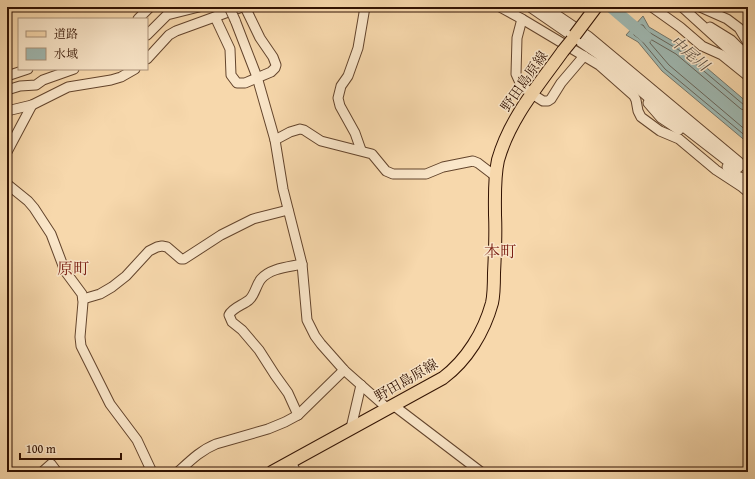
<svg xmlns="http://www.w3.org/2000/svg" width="755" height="479" font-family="'Gentium Book Plus','Noto Serif JP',serif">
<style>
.water{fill:#9fb8b1;stroke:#73766b}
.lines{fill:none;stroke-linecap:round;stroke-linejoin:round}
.shore{stroke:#68655a;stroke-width:1}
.river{stroke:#9fb8b1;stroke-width:12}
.minor-casing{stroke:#63442c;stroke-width:11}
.major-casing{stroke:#321202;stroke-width:14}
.minor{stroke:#fae6c9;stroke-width:9}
.major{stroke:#f7d8ac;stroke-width:12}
.minor-bridge-casing{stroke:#63442c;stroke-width:11;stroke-linecap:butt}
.major-bridge-casing{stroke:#321202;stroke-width:14;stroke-linecap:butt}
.minor-bridge{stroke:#fae6c9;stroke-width:9}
.major-bridge{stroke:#f7d8ac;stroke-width:12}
.labels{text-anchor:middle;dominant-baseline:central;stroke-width:3;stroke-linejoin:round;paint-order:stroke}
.street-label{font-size:14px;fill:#321202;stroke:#fae6c9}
.water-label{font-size:15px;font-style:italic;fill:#584c3f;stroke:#fae6c9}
.quarter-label{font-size:16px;fill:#7a1f14;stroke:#fae6c9}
</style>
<rect width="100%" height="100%" fill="#f7d8ac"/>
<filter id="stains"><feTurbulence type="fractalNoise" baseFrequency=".005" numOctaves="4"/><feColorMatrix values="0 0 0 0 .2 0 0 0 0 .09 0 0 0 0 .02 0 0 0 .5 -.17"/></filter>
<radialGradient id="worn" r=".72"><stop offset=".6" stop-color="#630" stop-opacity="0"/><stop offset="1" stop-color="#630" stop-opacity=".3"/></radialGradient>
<polygon class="water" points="643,16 649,27 681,46 748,103 748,143 662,71 638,42 626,35"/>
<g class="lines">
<g class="shore">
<polyline points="748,106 744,105 679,50 647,31 643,25 640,25 634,33 634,35 641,40 665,69 748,138"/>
<polyline points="748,111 741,109 676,54 652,40 650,40 650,43 669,65 748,132"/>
</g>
<polyline class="river" points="611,7 646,37"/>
<defs>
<g id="minor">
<polyline points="500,7 522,19 599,65 634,96 636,100 638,111 641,117 660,131 679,139 716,170 742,187 748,192"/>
<polyline points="530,7 598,54 677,122 735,167 738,168 740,166 739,162 588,36 545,7"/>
<polyline points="652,7 680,27 702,46 722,55 748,76"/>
<polyline points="682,7 748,67"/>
<polyline points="700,7 727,19 739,28 748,43"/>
<polyline points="215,17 230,49 231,75 237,83 245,83 271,72 275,68 276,65 273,57 260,38 245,7"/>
<polyline points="138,19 150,7"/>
<polyline points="522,19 517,38 516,74 521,85 532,94 543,101 548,101 551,99 561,83 584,56"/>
<polyline points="235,20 257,77 275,140 283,189 302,264 307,320 315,336 321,344 344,370 387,408"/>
<polyline points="710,27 731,40 748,57"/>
<polyline points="147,35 167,15 199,7"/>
<polyline points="147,59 169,35 176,31 242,7"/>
<polyline points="7,76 28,69"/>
<polyline points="7,90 20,86 36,85 43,80 74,69"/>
<polyline points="648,103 661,118 679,130"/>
<polyline points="7,111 32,105 68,87 111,80 121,77 135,69"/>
<polyline points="275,140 290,132 300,129 304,130 321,141 372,154 386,171 393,174 426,174 443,167 473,161 478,163 495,176"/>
<polyline points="361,150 355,133 340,106 338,98 341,86 348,76 358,48 365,7"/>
<polyline points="7,152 32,105"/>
<polyline points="727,167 739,177 748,179"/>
<polyline points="7,184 28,201 34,208 51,234 65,271 82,294 83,302 80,337 81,346 110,404 137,440 152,472"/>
<polyline points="83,299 100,294 112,287 126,276 149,251 157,247 162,246 167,247 181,259 184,259 221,235 253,219 288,210"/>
<polyline points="393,405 481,472"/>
<path d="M298 415 288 393 275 375 259 350 242 330 232 322 229 315C232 308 243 305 249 300 255 295 256 285 261 279 270 268 289 267 302 264"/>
<polyline points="351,428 361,385"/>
<polyline points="291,462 296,472"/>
<polyline points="42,472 51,464 57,472"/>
<path d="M178 472C190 461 201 450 216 444L268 429 285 422 298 415 344 370"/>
</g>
<path id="major" d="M272 472 443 378C467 360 484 332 492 303 494 294 494 282 494 273 495 253 496 234 495 215 495 197 494 178 498 160 510 118 538 86 563 51"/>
</defs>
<use href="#minor" class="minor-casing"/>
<use href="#major" class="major-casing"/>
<use href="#minor" class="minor"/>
<use href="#major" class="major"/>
<defs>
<polyline id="minor-bridge" points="229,7 235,20"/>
<g id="major-bridge">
<polyline points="575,35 596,7"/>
<polyline points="563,51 572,40"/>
</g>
</defs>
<use href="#minor-bridge" class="minor-bridge-casing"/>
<use href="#major-bridge" class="major-bridge-casing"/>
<use href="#minor-bridge" class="minor-bridge"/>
<use href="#major-bridge" class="major-bridge"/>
</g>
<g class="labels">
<g class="street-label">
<text transform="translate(524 81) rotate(-55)">野田島原線</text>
<text transform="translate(406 380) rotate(-30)">野田島原線</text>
</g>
<g class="water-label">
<text transform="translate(690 53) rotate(40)">中尾川</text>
</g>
<g class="quarter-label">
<text x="500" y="251">本町</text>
<text x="73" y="268">原町</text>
</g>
</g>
<rect width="755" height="479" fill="none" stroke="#f7d8ac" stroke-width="24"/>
<rect x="8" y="8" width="739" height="463" fill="none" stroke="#321202" stroke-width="2"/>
<rect x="12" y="12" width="731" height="455" fill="none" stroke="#321202"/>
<rect x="18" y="18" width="130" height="52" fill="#fae6c9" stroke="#aa9179"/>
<rect x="26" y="31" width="20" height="6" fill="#f7d8ac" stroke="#aa9179"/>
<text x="54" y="38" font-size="12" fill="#321202">道路</text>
<rect x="26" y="48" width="20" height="12" fill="#9fb8b1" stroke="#aa9179"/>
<text x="54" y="58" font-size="12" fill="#321202">水域</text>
<path d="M20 453v6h101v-6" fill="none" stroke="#321202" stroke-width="2"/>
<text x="26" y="453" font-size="12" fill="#321202" stroke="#fae6c9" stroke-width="3" paint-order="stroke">100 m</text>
<rect width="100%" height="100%" filter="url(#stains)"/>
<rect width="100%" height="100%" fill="url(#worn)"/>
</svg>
